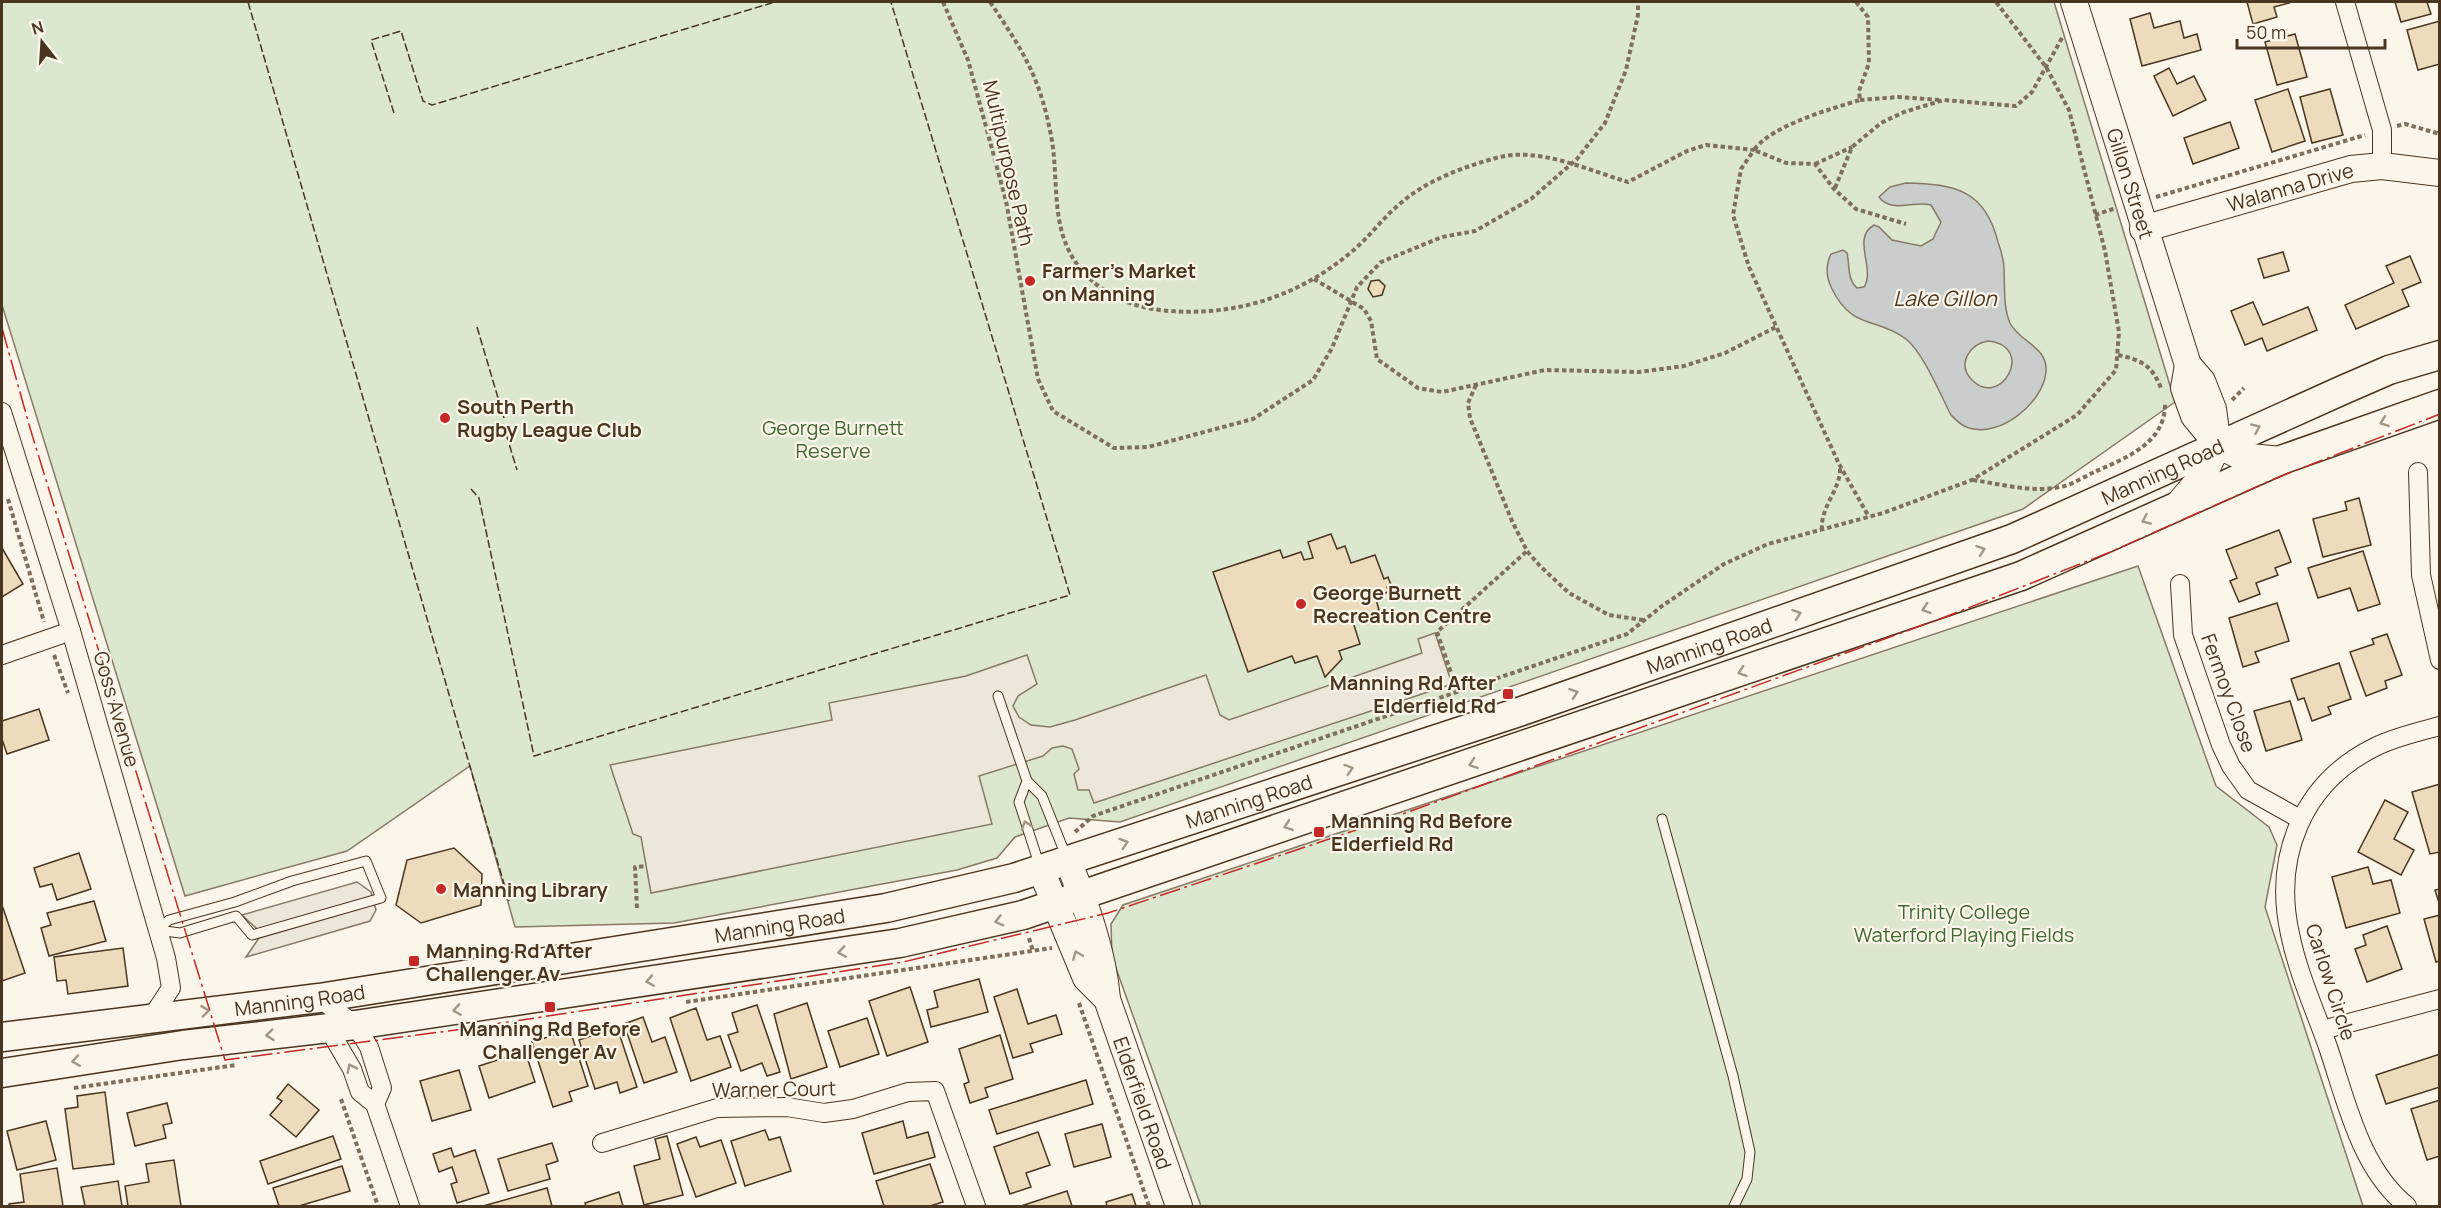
<svg xmlns="http://www.w3.org/2000/svg" width="2441" height="1208" font-family="Manrope,sans-serif">
<style>
.green{fill:#dce7d0;stroke:#887966;stroke-width:1.5}
.parking{fill:#ede7d9;stroke:#887966;stroke-width:1.5}
.water{fill:#c9cecd;stroke:#887966;stroke-width:1.5;fill-rule:evenodd}
.building{fill:#ecdcbc;stroke:#4a3520;stroke-width:1.5}
.lines{fill:none;stroke-linecap:round;stroke-linejoin:round}
.lane-casing{stroke:#4a3520;stroke-width:11}
.street-casing{stroke:#4a3520;stroke-width:20}
.secondary-casing{stroke:#4a3520;stroke-width:28}
.primary-casing{stroke:#4a3520;stroke-width:31}
.path{stroke:#7f6f5c;stroke-width:4;stroke-dasharray:4.5 3;stroke-linecap:butt}
.lane{stroke:#fbf6e9;stroke-width:9}
.street{stroke:#fbf6e9;stroke-width:18}
.secondary{stroke:#fbf6e9;stroke-width:26}
.primary{stroke:#fbf6e9;stroke-width:28}
.fence{stroke:#4a3520;stroke-width:1.5;stroke-dasharray:8 3;stroke-linecap:butt}
.power{stroke:#c62828;stroke-width:1.5;stroke-dasharray:21 4.5 3 4.5;stroke-linecap:butt}
.oneway{stroke:#a29684}
.poi-dot{fill:#c62828;stroke:#fbf6e9;stroke-width:2}
.labels{text-anchor:middle;dominant-baseline:central;stroke-width:4.5;stroke-linejoin:round;paint-order:stroke}
.street-label{font-size:20px;fill:#4a3520;stroke:#fbf6e9}
.poi-label{font-size:20px;font-weight:bold;fill:#4a3520;stroke:#fbf6e9;text-anchor:start}
.park-label{font-size:20px;fill:#436837;stroke:#fbf6e9}
.water-label{font-size:21px;font-style:italic;fill:#4a3520;stroke:#fbf6e9}
</style>
<rect width="100%" height="100%" fill="#fbf6e9"/>
<g class="green">
<polygon points="2,2 2054,2 2175,402 2023,509 1120,822 1069,818 1015,837 997,858 957,870 674,923 515,927 470,766 347,851 185,896 2,305"/>
<polygon points="2138,566 2216,786 2269,827 2277,845 2265,907 2363,1206 1201,1206 1112,957 1111,924 1123,905"/>
</g>
<g class="parking">
<polygon points="1435,633 1452,684 1094,803 1089,790 1078,790 1074,774 1079,769 1072,749 1063,746 1052,748 1043,756 979,776 992,824 651,893 641,837 633,834 610,765 832,720 829,703 966,676 1027,655 1037,684 1018,696 1013,706 1019,717 1031,725 1050,727 1075,720 1206,675 1220,715 1229,720 1422,653 1418,639"/>
<polygon points="357,882 371,892 376,910 370,921 246,957 259,938 256,928 242,915"/>
</g>
<path class="water" d="M1906 183C1955 184 1985 190 1998 242 2001 251 2004 259 2004 269 2005 286 2003 307 2010 323 2020 343 2048 346 2046 372 2043 403 2000 438 1969 428 1961 426 1956 420 1951 415 1940 394 1924 354 1906 339 1877 317 1852 330 1832 289 1826 277 1825 266 1831 254L1843 250 1847 253C1850 266 1847 279 1857 288L1864 287C1876 269 1851 238 1874 225L1879 227 1892 240 1921 246 1933 239 1941 222 1931 205C1913 200 1892 214 1879 197L1890 187ZM1988 341C2037 346 2000 411 1971 379 1957 363 1970 344 1988 341Z"/>
<g class="building">
<polygon points="2247,2 2288,2 2289,3 2274,7 2277,17 2253,24"/>
<polygon points="2395,2 2427,2 2431,14 2401,22"/>
<polygon points="2150,13 2154,28 2180,21 2184,38 2197,34 2201,50 2142,66 2130,19"/>
<polygon points="2440,21 2440,64 2418,70 2407,30"/>
<polygon points="2295,34 2307,77 2277,85 2265,42"/>
<polygon points="2169,68 2177,84 2194,76 2206,100 2173,116 2154,76"/>
<polygon points="2288,89 2305,141 2272,152 2255,100"/>
<polygon points="2330,89 2343,135 2312,143 2300,97"/>
<polygon points="2230,122 2239,148 2193,164 2184,138"/>
<polygon points="2283,252 2289,271 2264,278 2258,259"/>
<polygon points="2410,256 2421,282 2402,290 2409,306 2356,329 2345,305 2394,283 2386,266"/>
<polygon points="1379,280 1385,286 1382,295 1373,297 1368,289 1371,281"/>
<polygon points="2253,302 2263,325 2308,307 2317,330 2267,351 2262,338 2245,345 2231,311"/>
<polygon points="2359,498 2371,545 2323,557 2313,519 2347,510 2345,502"/>
<polygon points="2279,530 2291,562 2275,568 2278,575 2256,583 2260,594 2239,602 2230,581 2237,578 2226,550"/>
<polygon points="1331,534 1337,549 1345,546 1351,563 1375,555 1384,579 1388,577 1391,585 1387,587 1389,591 1376,599 1379,610 1352,619 1360,644 1339,651 1342,659 1325,677 1317,656 1295,663 1292,656 1248,672 1213,572 1280,550 1283,558 1301,552 1304,560 1313,558 1308,542"/>
<polygon points="2,548 23,584 2,597"/>
<polygon points="2363,551 2380,604 2358,611 2350,588 2318,598 2308,568"/>
<polygon points="2277,603 2289,641 2255,652 2259,662 2243,667 2229,618"/>
<polygon points="2387,634 2402,675 2385,681 2387,688 2366,696 2350,652 2374,644 2372,639"/>
<polygon points="2339,663 2351,699 2328,707 2331,714 2312,721 2304,698 2298,700 2291,679"/>
<polygon points="2290,701 2302,740 2266,751 2254,711"/>
<polygon points="39,709 49,740 7,754 2,739 2,721"/>
<polygon points="2440,784 2440,852 2430,854 2412,792"/>
<polygon points="2385,800 2408,812 2394,839 2414,850 2401,875 2358,852"/>
<polygon points="454,848 482,874 481,905 421,923 396,905 407,860"/>
<polygon points="79,853 91,889 57,900 52,884 40,887 34,868"/>
<polygon points="2368,867 2373,884 2391,880 2400,913 2346,928 2332,877"/>
<polygon points="2440,889 2440,906 2435,890"/>
<polygon points="94,901 106,941 49,956 41,928 51,925 47,913"/>
<polygon points="2,905 25,973 2,981"/>
<polygon points="2440,915 2440,961 2436,962 2424,919"/>
<polygon points="2387,926 2402,969 2367,982 2355,949 2366,945 2363,935"/>
<polygon points="123,948 128,986 68,994 66,980 57,981 54,957"/>
<polygon points="979,979 988,1012 931,1027 927,1010 938,1007 934,991"/>
<polygon points="910,987 928,1042 887,1056 869,1001"/>
<polygon points="1017,989 1028,1024 1056,1015 1062,1034 1030,1044 1033,1052 1013,1058 994,997"/>
<polygon points="807,1003 827,1067 791,1079 774,1014"/>
<polygon points="757,1005 780,1072 767,1076 762,1063 741,1071 728,1035 738,1032 732,1013"/>
<polygon points="696,1008 707,1040 720,1036 731,1067 691,1081 670,1018"/>
<polygon points="643,1017 652,1042 665,1037 677,1072 644,1083 624,1024"/>
<polygon points="867,1018 879,1054 840,1067 828,1031"/>
<polygon points="617,1027 637,1087 620,1093 617,1082 595,1089 579,1040"/>
<polygon points="570,1030 588,1086 569,1092 572,1101 553,1107 532,1042"/>
<polygon points="1000,1035 1013,1079 985,1088 988,1097 970,1103 964,1084 969,1082 959,1049"/>
<polygon points="525,1051 535,1082 489,1098 479,1066"/>
<polygon points="2440,1054 2440,1087 2386,1104 2376,1075"/>
<polygon points="459,1070 471,1110 432,1121 420,1081"/>
<polygon points="1086,1080 1093,1104 997,1134 989,1110"/>
<polygon points="288,1084 319,1110 296,1137 270,1115 282,1101 277,1098"/>
<polygon points="105,1092 114,1164 73,1169 65,1109 78,1107 77,1096"/>
<polygon points="2440,1100 2440,1156 2427,1160 2411,1109"/>
<polygon points="167,1103 172,1123 163,1125 166,1138 135,1146 127,1113"/>
<polygon points="46,1121 56,1160 17,1170 7,1131"/>
<polygon points="903,1121 907,1138 928,1132 935,1157 874,1174 862,1133"/>
<polygon points="1102,1124 1111,1157 1074,1167 1065,1134"/>
<polygon points="765,1130 769,1140 780,1137 791,1171 745,1186 731,1141"/>
<polygon points="1038,1132 1050,1165 1026,1173 1031,1187 1010,1194 994,1147"/>
<polygon points="333,1136 341,1159 268,1184 260,1161"/>
<polygon points="667,1136 683,1195 644,1205 634,1166 660,1159 655,1139"/>
<polygon points="696,1137 700,1147 721,1140 736,1183 696,1197 677,1144"/>
<polygon points="552,1143 558,1161 546,1165 550,1179 508,1191 498,1159"/>
<polygon points="451,1148 454,1157 475,1150 489,1193 457,1203 451,1184 457,1182 452,1167 439,1172 433,1154"/>
<polygon points="174,1160 181,1206 128,1206 125,1186 149,1182 146,1164"/>
<polygon points="930,1164 943,1202 930,1206 884,1206 876,1181"/>
<polygon points="342,1166 350,1191 299,1206 279,1206 273,1188"/>
<polygon points="57,1168 63,1206 9,1206 9,1204 24,1202 20,1174"/>
<polygon points="118,1181 122,1206 85,1206 81,1187"/>
<polygon points="547,1188 552,1206 483,1206"/>
<polygon points="1067,1191 1072,1206 1021,1206"/>
<polygon points="619,1192 623,1206 586,1206 585,1203"/>
<polygon points="1132,1194 1136,1206 1107,1206 1106,1202"/>
</g>
<g class="lines">
<defs>
<g id="lane">
<polyline points="998,696 1027,781 1042,796 1066,856"/>
<polyline points="1027,781 1019,802 1040,867"/>
<polyline points="1662,819 1733,1076 1750,1152 1747,1179 1734,1206"/>
<polygon points="366,861 381,898 252,935 236,916 180,933 157,930 169,920 235,902 292,881"/>
</g>
<g id="street">
<polyline points="2345,2 2382,130 2382,166"/>
<polyline points="2,412 71,631 166,958 171,988 152,1017"/>
<polyline points="2418,472 2421,575 2440,660"/>
<polyline points="2180,584 2183,635 2221,745 2231,766 2248,790 2300,819"/>
<polyline points="2,655 71,631"/>
<polyline points="319,998 355,1025 369,1047 382,1088 375,1104"/>
<polyline points="328,1028 352,1069 360,1092 375,1104 410,1206"/>
<polyline points="2322,1030 2440,999"/>
<polyline points="602,1143 717,1108 787,1107 824,1113 853,1109 908,1092 935,1091 976,1206"/>
<path d="M2407 1206C2361 1169 2347 1104 2329 1050 2316 1012 2298 974 2290 934 2273 857 2302 783 2375 747 2395 737 2418 732 2440 726"/>
</g>
<g id="secondary">
<path id="s1" d="M2074 2 2188 365 2202 381 2213 409 2218 445 2204 474 2176 507"/>
<path id="s2" d="M2143 229 2351 169 2382 166 2440 173"/>
<polyline points="2188,365 2184,388 2194,416 2218,445 2240,456 2281,460"/>
<path id="s3" d="M1068 861C1086 905 1103 952 1107 999L1179 1206"/>
<polyline points="1041,870 1086,978 1107,999"/>
</g>
<g id="primary">
<path id="s4" d="M2 1037 319 998 886 908 1014 878 1519 712 2012 539 2345 389 2389 370 2440 355"/>
<polyline points="2,1073 183,1045 355,1025 900,943 1023,915 2021,576 2281,460 2440,404"/>
</g>
</defs>
<use href="#lane" class="lane-casing"/>
<use href="#street" class="street-casing"/>
<use href="#secondary" class="secondary-casing"/>
<use href="#primary" class="primary-casing"/>
<g class="path">
<polyline points="943,2 968,60 1006,201 1038,379 1053,411 1114,448 1148,447 1253,419 1313,380 1332,348 1357,287 1381,262 1442,237 1475,231 1531,199 1577,159 1605,123 1626,70 1638,15 1638,2"/>
<path d="M990 2C1024 52 1041 79 1052 141 1059 185 1050 229 1079 267 1101 295 1135 309 1170 311 1236 316 1299 296 1350 253 1369 238 1383 217 1402 202 1428 180 1463 167 1496 158 1538 146 1587 170 1628 182L1687 151 1706 145 1754 150 1741 169 1733 215 1749 267 1839 464 1869 517"/>
<path d="M1856 2 1868 17 1869 63 1859 91 1860 100C1831 109 1772 125 1754 150L1786 163 1815 164 1834 189 1856 209 1906 224"/>
<polyline points="1860,100 1898,97 1940,100"/>
<polyline points="2397,126 2405,124 2440,134"/>
<polyline points="1815,164 1852,147"/>
<polyline points="1835,188 1852,147 1881,123 1904,112 1944,100 2016,106 2032,92 2062,38"/>
<polyline points="2156,197 2365,135"/>
<polyline points="2095,215 2116,208"/>
<polyline points="1314,279 1364,309 1371,321 1377,359 1418,388 1442,392 1545,370 1639,372 1684,366 1725,353 1778,326"/>
<path d="M2118 355C2141 360 2152 365 2161 388"/>
<polyline points="1476,385 1468,403 1470,418 1512,521 1527,551 1540,566 1569,593 1609,615 1643,620"/>
<polyline points="2232,400 2244,388"/>
<path d="M1973 480C2001 484 2032 493 2060 487 2072 485 2084 477 2094 472 2126 458 2166 443 2165 403"/>
<polyline points="8,499 44,622"/>
<path d="M1822 530C1820 507 1841 489 1840 468"/>
<polyline points="54,655 68,693"/>
<polyline points="1458,693 1437,632 1527,551"/>
<polyline points="1075,832 1093,816 1627,634 1662,606 1724,564 1768,544 1883,513 1972,480 2077,415 2116,370 2119,332 2105,251 2069,110 2046,67 1996,2"/>
<polyline points="637,908 635,867 646,866"/>
<polyline points="1029,938 1033,951"/>
<polyline points="686,1002 1052,948"/>
<polyline points="1079,1003 1149,1206"/>
<polyline points="74,1088 236,1065"/>
<polyline points="341,1099 378,1206"/>
</g>
<use href="#lane" class="lane"/>
<use href="#street" class="street"/>
<use href="#secondary" class="secondary"/>
<use href="#primary" class="primary"/>
<g class="fence">
<polyline points="248,2 509,901"/>
<polyline points="394,113 371,40 401,31 423,101 432,105 775,2"/>
<polyline points="477,327 504,418"/>
<polyline points="503,424 517,470"/>
<polyline points="471,489 479,498 534,756 1070,595 891,2"/>
</g>
<polyline class="power" points="2,328 30,428 225,1060 456,1030 903,962 1108,913 1389,819 1945,617 2108,553 2274,479 2440,414"/>
</g>
<defs><path id="oneway-chevron" d="M-2-3.5L2.5 0L-2 3.5" fill="none" stroke-width="1.6" stroke-linecap="round" stroke-linejoin="round" transform="scale(1.5)"/></defs>
<g class="oneway">
<use href="#oneway-chevron" transform="translate(2384 422) rotate(160)"/>
<use href="#oneway-chevron" transform="translate(2256 428) rotate(-24)"/>
<use href="#oneway-chevron" transform="translate(2146 520) rotate(156)"/>
<use href="#oneway-chevron" transform="translate(1981 550) rotate(-19)"/>
<use href="#oneway-chevron" transform="translate(1926 609) rotate(161)"/>
<use href="#oneway-chevron" transform="translate(1797 614) rotate(-19)"/>
<use href="#oneway-chevron" transform="translate(1742 672) rotate(161)"/>
<use href="#oneway-chevron" transform="translate(1574 693) rotate(-19)"/>
<use href="#oneway-chevron" transform="translate(1473 764) rotate(161)"/>
<use href="#oneway-chevron" transform="translate(1349 769) rotate(-18)"/>
<use href="#oneway-chevron" transform="translate(1026 825) rotate(-108)"/>
<use href="#oneway-chevron" transform="translate(1288 826) rotate(161)"/>
<use href="#oneway-chevron" transform="translate(1124 843) rotate(-18)"/>
<use href="#oneway-chevron" transform="translate(999 921) rotate(165)"/>
<use href="#oneway-chevron" transform="translate(842 952) rotate(171)"/>
<use href="#oneway-chevron" transform="translate(1077 955) rotate(-112)"/>
<use href="#oneway-chevron" transform="translate(650 981) rotate(171)"/>
<use href="#oneway-chevron" transform="translate(457 1010) rotate(171)"/>
<use href="#oneway-chevron" transform="translate(205 1011) rotate(-7)"/>
<use href="#oneway-chevron" transform="translate(270 1035) rotate(174)"/>
<use href="#oneway-chevron" transform="translate(76 1061) rotate(171)"/>
<use href="#oneway-chevron" transform="translate(351 1068) rotate(-116)"/>
</g>
<g class="poi-dot">
<circle cx="1030" cy="281" r="6"/>
<circle cx="445" cy="418" r="6"/>
<circle cx="1301" cy="604" r="6"/>
<rect x="1502" y="688" width="12" height="12" rx="3"/>
<rect x="1313" y="826" width="12" height="12" rx="3"/>
<circle cx="441" cy="889" r="6"/>
<rect x="408" y="955" width="12" height="12" rx="3"/>
<rect x="544" y="1001" width="12" height="12" rx="3"/>
</g>
<g class="labels">
<g class="street-label">
<text transform="translate(1009 163) rotate(77)">Multipurpose Path</text>
<text stroke="none"><textPath href="#s1" startOffset="190">Gillon Street</textPath></text>
<text stroke="none"><textPath href="#s2" startOffset="153">Walanna Drive</textPath></text>
<text stroke="none"><textPath href="#s4" startOffset="2244">Manning Road</textPath></text>
<text stroke="none"><textPath href="#s4" startOffset="1758">Manning Road</textPath></text>
<text transform="translate(2229 693) rotate(70)">Fermoy Close</text>
<text transform="translate(117 709) rotate(74)">Goss Avenue</text>
<text stroke="none"><textPath href="#s4" startOffset="1272">Manning Road</textPath></text>
<text stroke="none"><textPath href="#s4" startOffset="786">Manning Road</textPath></text>
<text transform="translate(2331 982) rotate(72)">Carlow Circle</text>
<text stroke="none"><textPath href="#s4" startOffset="300">Manning Road</textPath></text>
<text transform="translate(774 1089) rotate(-1)">Warner Court</text>
<text stroke="none"><textPath href="#s3" startOffset="254">Elderfield Road</textPath></text>
</g>
<g class="poi-label">
<text x="1042" y="270">Farmer's Market<tspan x="1042" dy="23">on Manning</tspan></text>
<text x="457" y="406">South Perth<tspan x="457" dy="23">Rugby League Club</tspan></text>
<text x="1313" y="592">George Burnett<tspan x="1313" dy="23">Recreation Centre</tspan></text>
<text x="1496" y="682" text-anchor="end">Manning Rd After<tspan x="1496" dy="23">Elderfield Rd</tspan></text>
<text x="1331" y="820">Manning Rd Before<tspan x="1331" dy="23">Elderfield Rd</tspan></text>
<text x="453" y="889">Manning Library</text>
<text x="426" y="950">Manning Rd After<tspan x="426" dy="23">Challenger Av</tspan></text>
<text x="550" y="1028" text-anchor="middle">Manning Rd Before<tspan x="550" dy="23">Challenger Av</tspan></text>
</g>
<g class="park-label">
<text x="833" y="427">George Burnett<tspan x="833" dy="23">Reserve</tspan></text>
<text x="1964" y="911">Trinity College<tspan x="1964" dy="23">Waterford Playing Fields</tspan></text>
</g>
<g class="water-label">
<text x="1945" y="298">Lake Gillon</text>
</g>
</g>
<rect width="2441" height="1208" fill="none" stroke="#4a3520" stroke-width="6"/>
<g transform="translate(42 42) rotate(343)" stroke="#fbf6e9" stroke-width="4.5" paint-order="stroke">
<path d="M0-4.5L10 22L0 15L-10 22Z" fill="#4a3520"/>
<text y="-9" font-size="16" font-weight="bold" text-anchor="middle" fill="#4a3520">N</text>
</g>
<path d="M2237 39v9h148v-9" fill="none" stroke="#4a3520" stroke-width="3"/>
<text x="2246" y="39" font-size="18" fill="#4a3520" stroke="#fbf6e9" stroke-width="4.5" paint-order="stroke">50 m</text>
</svg>
